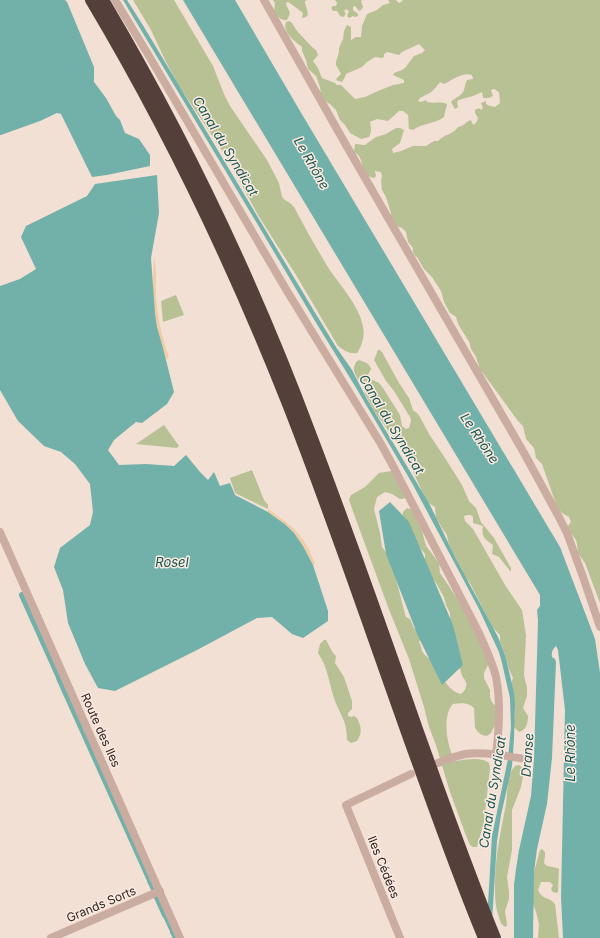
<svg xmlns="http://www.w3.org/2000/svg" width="600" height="938" font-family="Inter,sans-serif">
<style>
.green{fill:#b8c194}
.sand{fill:#f1cda7}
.water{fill:#72b0aa}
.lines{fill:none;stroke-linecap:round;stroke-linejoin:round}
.canal{stroke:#72b0aa;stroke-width:6}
.minor{stroke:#caada0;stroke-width:8}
.highway{stroke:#553f3a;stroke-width:12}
.labels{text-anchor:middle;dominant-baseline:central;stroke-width:3;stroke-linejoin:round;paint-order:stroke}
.street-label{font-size:12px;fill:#332624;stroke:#faeae0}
.water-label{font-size:13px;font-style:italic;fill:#185651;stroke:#faeae0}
</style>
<rect width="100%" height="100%" fill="#f2e0d4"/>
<g class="green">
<path d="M133 0H174L213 66 224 94 230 106 267 160 279 183 282 197 285 200 290 203 294 207C305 228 317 249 329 269 340 285 360 307 363 327 365 335 362 346 357 353 349 354 345 351 338 346L296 275 258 215 227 158 179 86 166 62 151 30Z"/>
<path d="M273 0H307L305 1C305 8 313 17 302 18L303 13C297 9 294 5 288 2L286 3C287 11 293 10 287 20 281 21 277 16 274 11L275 3Z"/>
<polygon points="335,0 363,0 361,1 363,7 361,10 359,11 355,6 353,7 353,10 358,14 358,16 355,17 353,16 349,18 347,16 349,11 346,9 344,11 346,14 343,17 340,16 337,11 333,11 331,8 333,6 336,6 337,3"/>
<path d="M388 0H396L399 3 401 2 403 0H600V603L585 563 578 553 577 544 576 540 570 532 568 526 571 522 569 517 562 513 557 507 542 464 536 458 534 448 526 439 523 426 518 421 483 373 480 370 476 357 471 349 469 341C466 338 466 336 463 332 459 326 458 324 456 317L450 313 444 302 441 291 432 277 424 269 417 257 415 256 413 252V248L408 242 406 232 402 228 397 226 391 219V213L386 197 382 190 381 181 382 176 381 172 375 171 376 176 374 178C361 176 364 164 359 156 358 155 356 153 354 152L355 144 365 145 376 137 386 134 396 128H400L404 130 400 143 392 149 393 153 401 151 413 146H426L434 141H438C444 134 453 135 458 127 465 126 465 122 471 120L472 123 474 125 477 121 478 118 475 113V110L479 108 481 110 483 108 481 103 486 101V104L490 106 495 107 500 103 499 92 494 89 491 90 493 96 489 98H483L482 92 473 96 459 100 457 102 458 107 457 108 455 109 451 102C454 98 462 96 464 90 465 87 465 83 467 80L473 79 472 75C462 72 453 80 444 84L440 82C433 92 430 93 420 98L418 101 421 102 426 100 427 102C435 104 440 101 447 104L444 117C435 124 422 123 413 130L409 129C408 123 409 120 408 115L403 111H399L388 121 377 119 370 122C371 128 372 131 369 137L361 139 350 133 345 125 340 120 336 110 330 104 325 101 321 95 320 87 316 76 308 69 306 60 302 51V47C295 42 282 32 286 22L289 21 292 23 297 31 312 47 316 50 318 55 313 61 318 68 322 78 335 83 337 85H341L355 99 365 97 378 91 393 85 404 83V80L393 75 394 73 402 70 405 68 414 56 422 53 425 50 419 44 402 52 399 55 387 52 384 54V57L382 58 375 57 367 62 362 67 346 74 345 77 342 82 336 80 337 78 341 74 336 65V62L339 52V48L343 39 344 31 347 25 351 27V40L356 37H361L362 26 367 14 377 10 383 5 390 3Z"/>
<polygon points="176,295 184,315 163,322 161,301"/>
<path d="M378 350H380L382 352 399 383 409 398 413 410 418 414 420 417 429 434 445 458 462 485 469 501 476 508 481 522 494 538 511 568V571H510L499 557 492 554 493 545C485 539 481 537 483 526L473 523V517C471 514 467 515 464 516L465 521 473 529 505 585 522 610 526 635 524 675 527 688V696L523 708 528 716C528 722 527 730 519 732L514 727V722L515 712 511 684 513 678 509 669 506 658 500 642V635L492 627 470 583 465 577 451 549 448 541 447 535 444 531 436 518 435 507 427 502 405 454 375 412 365 394 364 385 358 380 354 371V367L356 362 359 360C365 362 369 363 371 369L368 375 369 378 379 383 383 388 400 415 402 426 406 429 409 428 411 421 410 417 394 391 386 381 374 360Z"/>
<polygon points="164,425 179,446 177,448 136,444"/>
<polygon points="252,470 264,500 268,505 268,509 235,493 230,478"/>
<path d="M391 471 399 472 406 497 403 499H400L392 494 385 492 377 497 374 509 380 533 382 547 387 554 394 571 405 614 406 617 410 619 414 628 422 635 419 642C421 645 421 648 422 651 424 655 430 659 433 662 441 673 447 691 461 694 468 688 468 683 462 676L450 630V613L446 605 444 597 436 583 426 570 423 563 425 557V554L420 548 402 517 403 512 407 508 413 510 416 515 417 521 422 531 426 546 439 563 440 573 485 640 488 665 484 673V678L490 690V697L492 702 501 713 491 733 487 736 482 735 478 732 475 728 474 708C468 702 460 703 453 704 446 711 446 725 447 735 448 743 451 752 453 760L454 761C465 760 480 756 489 763L490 768 484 822 477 847H473L470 845 465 833 450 792 436 745 429 727 424 707 409 659 388 607 350 503 349 499 351 495 365 487 379 473Z"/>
<path d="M324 640H326L333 653 336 656 335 663 344 677 352 701V709L348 713V716L351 717 354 716 357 718C361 727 363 731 357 741L351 743 347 740C347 721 341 716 335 701 329 684 328 667 318 653L320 644Z"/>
<path d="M519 765 523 768 524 772 521 787 512 810V850L507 877 509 892V899L505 911 507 924 506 927C500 925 500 920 498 914 495 905 495 894 495 884 495 856 501 831 506 804 508 792 506 775 515 766Z"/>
<path d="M542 849 545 852V856L544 863C547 868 554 866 559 869L558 892 556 893 553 892 551 889 553 885 550 882H541L538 890C543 901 549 896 555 904L559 938H538L539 924 536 912 531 899 532 879 540 850Z"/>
</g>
<g class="sand">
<path d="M154 257C157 269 156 281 156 294 157 316 162 337 169 358L166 359C163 348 159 337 157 326 152 303 152 279 154 257Z"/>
<path d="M268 509C282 518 295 528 304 541 309 548 312 557 315 564L313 565C307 554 302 542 293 532 286 524 277 518 268 512Z"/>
</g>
<g class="water">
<polygon points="0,0 65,0 67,2 94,67 94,82 106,98 116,116 120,120 125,133 139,139 150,155 150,166 107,175 92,177 61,114 57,113 40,121 1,135 0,135"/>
<polygon points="123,0 127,0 144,27 314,311 336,347 352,370 367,399 430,505 456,559 498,637 506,658 514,693 515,704 514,739 512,766 501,815 497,841 491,938 486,938 492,836 508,759 511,727 510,698 502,663 499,652 479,609 412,483 355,386 315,321 258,225"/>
<path d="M183 0H235L303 116 560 547 595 639 600 673V938H563L561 897 565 710 558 650 556 646C553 649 551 652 552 657L555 659 556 662 552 758 547 804 537 849 534 872 533 938H514V885L516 869 519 850 531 796 534 759 538 621 537 610 540 606V595Z"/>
<polygon points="157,175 159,213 151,258 155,313 157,327 163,348 174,392 167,404 142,423 136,422 114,440 108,450 119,465 146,464 174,466 186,455 200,472 208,480 214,472 220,486 230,483 235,495 268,512 286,525 294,533 303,546 313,565 328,611 328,621 303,638 292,634 272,617 257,618 197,650 115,691 98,688 85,664 68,623 63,590 54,567 60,548 90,525 93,512 90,484 75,464 61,452 44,446 18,421 0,390 0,286 20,279 36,269 21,237 26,226 87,196 95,184"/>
<polygon points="390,502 409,522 453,625 463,665 442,685 418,636 386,554 379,511"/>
</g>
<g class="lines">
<g class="canal">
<polyline points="22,595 58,675"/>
<polyline points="59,678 149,878"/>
<polyline points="150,881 155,891"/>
<polyline points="156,895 165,915"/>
<polyline points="167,918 172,929"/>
<polyline points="173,932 176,938"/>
</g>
<g class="minor">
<path d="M115 0 149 56 287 291 381 444 393 466 478 631C485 646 492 661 496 677 501 702 499 731 496 755"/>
<polyline points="264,0 346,145 524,453 560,519 567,533 583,577 600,627"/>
<polyline points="0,532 180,938"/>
<path d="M438 763C447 759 456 756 465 754 486 751 507 757 528 759"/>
<polyline points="51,938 160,891"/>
<polyline points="400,938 346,805 411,774"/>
</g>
<g class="highway">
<path d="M91 0C168 129 233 265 288 404 332 516 370 629 410 741 434 807 457 873 484 938"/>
<path d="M103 0C185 138 254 283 310 433 348 532 383 632 418 732 443 801 467 870 495 938"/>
</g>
</g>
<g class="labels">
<g class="street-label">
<text transform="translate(101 730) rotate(66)">Route des Iles</text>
<text transform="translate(384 867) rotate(68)">Iles Cédées</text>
<text transform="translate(101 904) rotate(-23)">Grands Sorts</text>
</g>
<g class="water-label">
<text transform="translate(226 146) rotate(59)">Canal du Syndicat</text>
<text transform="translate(312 163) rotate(60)">Le Rhône</text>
<text transform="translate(392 424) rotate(59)">Canal du Syndicat</text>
<text transform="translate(480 438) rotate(56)">Le Rhône</text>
<text x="172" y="562">Rosel</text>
<text transform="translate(570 753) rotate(-90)">Le Rhône</text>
<text transform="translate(527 755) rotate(-86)">Dranse</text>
<text transform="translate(492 792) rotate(-81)">Canal du Syndicat</text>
</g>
</g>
</svg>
